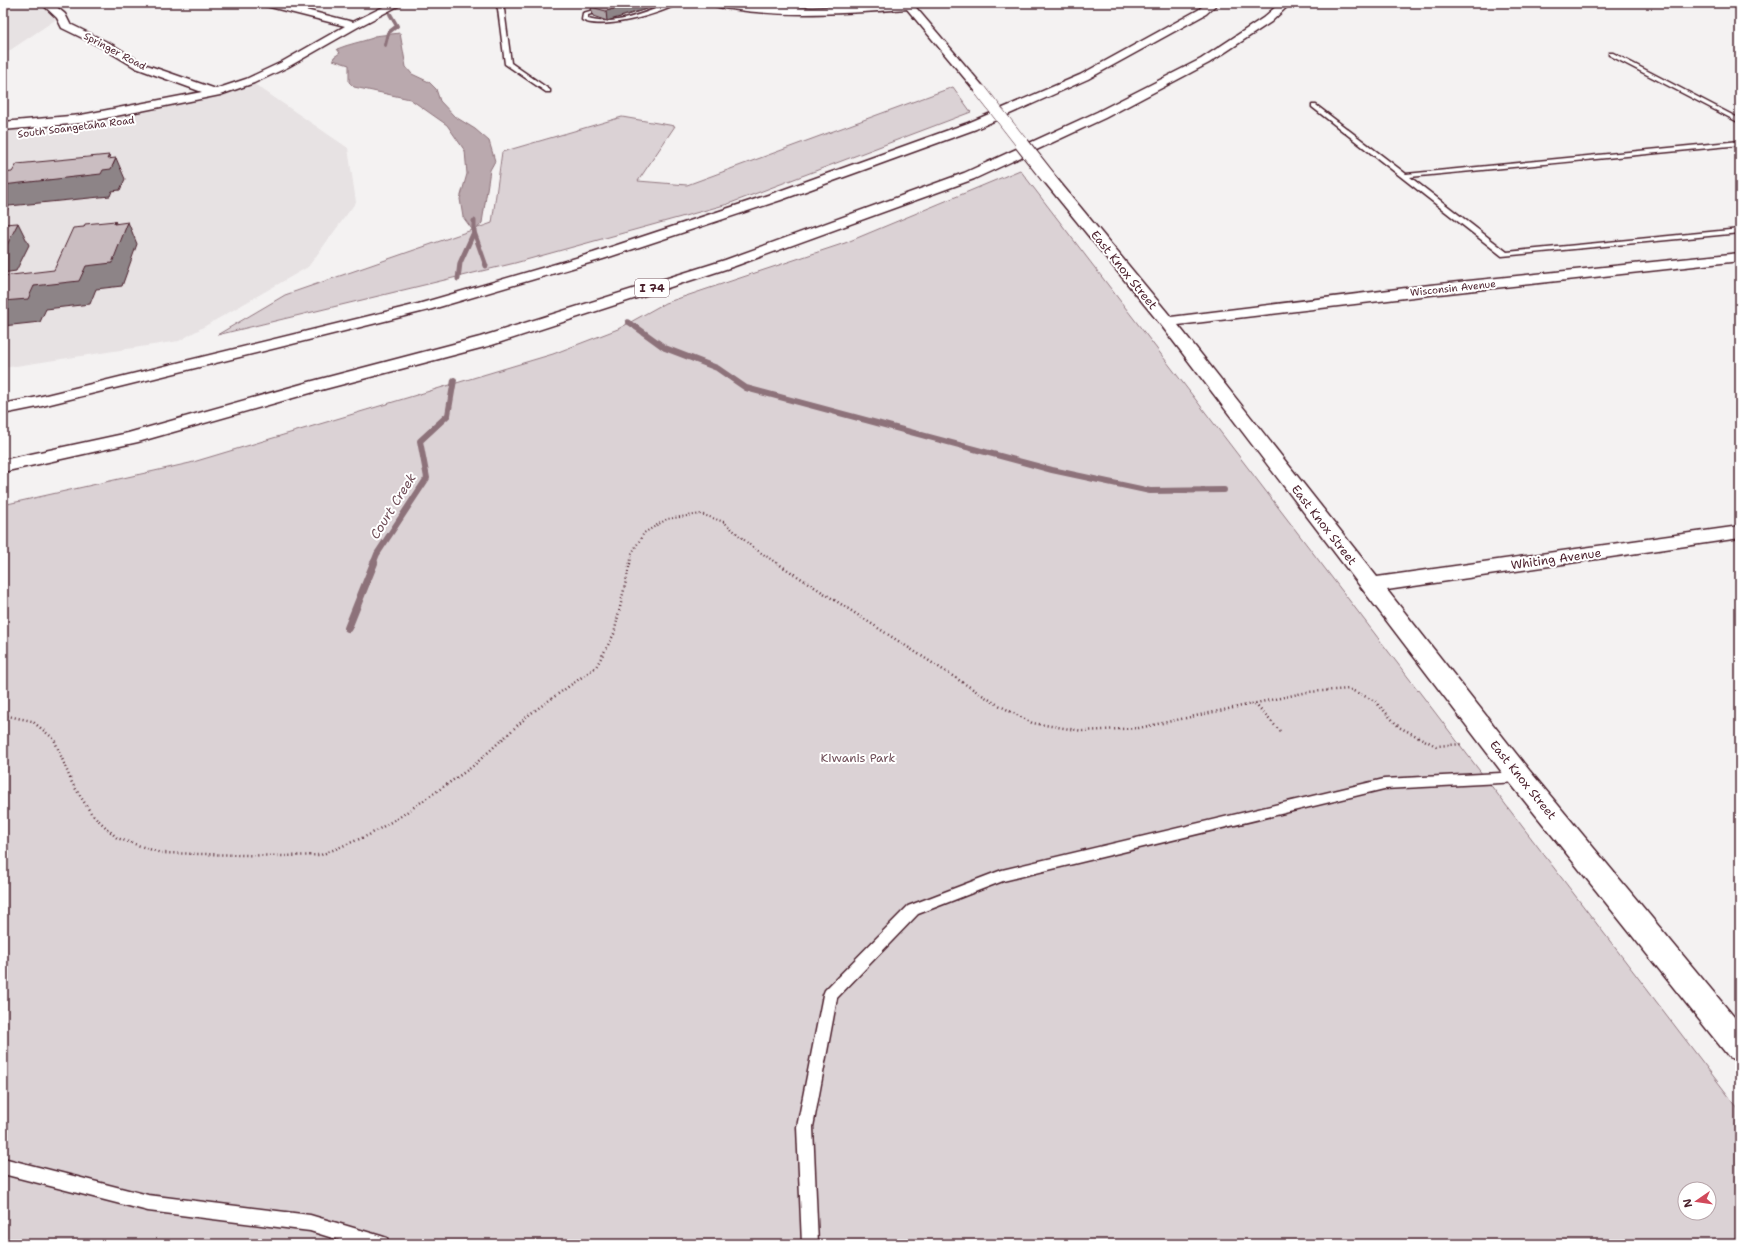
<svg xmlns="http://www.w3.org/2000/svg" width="1743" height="1247" font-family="'Shantell Sans',sans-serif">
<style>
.built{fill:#e7e2e3}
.green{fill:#dbd2d5;stroke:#927880;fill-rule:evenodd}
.water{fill:#baa9ae;stroke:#8d727a}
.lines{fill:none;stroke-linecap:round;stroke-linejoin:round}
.stream-far3{stroke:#8d727a;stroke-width:4}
.stream-far2{stroke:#8d727a;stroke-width:5}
.stream-far1{stroke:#8d727a;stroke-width:6}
.stream{stroke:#8d727a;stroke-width:8}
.service-casing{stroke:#4a1f2b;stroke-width:3}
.minor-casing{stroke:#4a1f2b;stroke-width:3}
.motorway-casing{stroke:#4a1f2b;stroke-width:3}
.path-far1{stroke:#4a1f2b;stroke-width:2;stroke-dasharray:1 2.5;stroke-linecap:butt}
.path{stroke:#4a1f2b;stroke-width:2.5;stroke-dasharray:1 3;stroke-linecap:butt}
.service{fill:#fff;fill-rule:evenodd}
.minor{fill:#fff;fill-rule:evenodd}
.motorway{fill:#fff;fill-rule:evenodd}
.minor-bridge-far1-casing{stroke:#4a1f2b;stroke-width:13;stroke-linecap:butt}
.minor-bridge-casing{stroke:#4a1f2b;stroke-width:16;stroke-linecap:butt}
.minor-bridge-far1{stroke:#fff;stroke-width:12}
.minor-bridge{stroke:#fff;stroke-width:14}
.wall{fill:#aea3a6;stroke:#4a1f2b}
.shaded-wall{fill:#8d8487;stroke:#4a1f2b}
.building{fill:#cabdc1;stroke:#4a1f2b}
.labels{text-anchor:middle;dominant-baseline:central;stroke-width:4;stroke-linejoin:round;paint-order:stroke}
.far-street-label{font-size:10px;fill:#4a1f2b;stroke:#fff}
.shield{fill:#fff;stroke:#80626b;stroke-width:1}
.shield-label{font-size:11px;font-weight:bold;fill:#4a1f2b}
.street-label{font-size:12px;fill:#4a1f2b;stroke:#fff}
.park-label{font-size:12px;fill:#6e4c56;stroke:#fff}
.water-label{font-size:13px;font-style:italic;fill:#714f59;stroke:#fff}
</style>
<rect width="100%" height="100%" fill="#f4f2f2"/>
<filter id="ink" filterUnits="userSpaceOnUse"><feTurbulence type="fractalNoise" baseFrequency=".025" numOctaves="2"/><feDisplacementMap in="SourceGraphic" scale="8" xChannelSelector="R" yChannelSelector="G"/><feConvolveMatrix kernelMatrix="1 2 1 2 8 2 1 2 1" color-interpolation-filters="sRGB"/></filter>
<g filter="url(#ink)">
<g class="built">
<polygon points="3,3 46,3 61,16 3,55"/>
<polygon points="250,81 348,148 356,202 308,267 179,341 3,368 3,126 112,114"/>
</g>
<g class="green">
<polygon points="953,87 971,112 728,204 515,263 217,335 285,295 492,223 502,152 622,117 675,126 638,181 687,185"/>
<path d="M1020 170 1740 1111V1244H3V505L190 463 553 354 618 329 665 303 845 243ZM1685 1189H1709V1213H1685Z"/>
</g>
<path class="water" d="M400 33 406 67 412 74 429 82 436 89 440 101 454 116 475 129 489 141 495 161 490 170 482 223 474 232 463 217 460 199 467 174 465 151 447 125 410 99 354 87 349 82V65L333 60 334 57 340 53 337 49C349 44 361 42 373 38L374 36Z"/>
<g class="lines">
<polyline class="stream-far3" points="385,45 388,33 397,26 390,14"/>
<g class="stream-far2">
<polyline points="474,232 486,266"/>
<polyline points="458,279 460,263 474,232 474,221"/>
<polyline points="628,322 637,328"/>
</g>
<g class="stream-far1">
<polyline points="636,327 665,348 717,368 746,388 1052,470 1150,491 1224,490"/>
<polyline points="373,564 377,554 427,478 420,441 448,415 454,380"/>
</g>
<polyline class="stream" points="348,628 374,563"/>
<defs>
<g id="service">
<polygon points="495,3 501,3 504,9 511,63 550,90 550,92 546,92 505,64 498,9"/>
<path d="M619 3H628L588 15V19C615 27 646 12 671 3H679C662 14 600 31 582 20L583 13Z"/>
<polygon points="1609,53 1613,53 1740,119 1740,123 1609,55"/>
<polygon points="1312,105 1316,105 1406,174 1740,141 1740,145 1410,177 1507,252 1740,229 1740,233 1502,256 1312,107"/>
<polygon points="1520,772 1524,774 1526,777 1524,780 1520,782 1384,789 1003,881 918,914 837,998 813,1127 818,1244 802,1244 797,1127 823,995 825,990 908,906 1002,870 1384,779"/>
<polygon points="3,1158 148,1195 310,1215 381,1236 387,1238 389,1244 352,1244 310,1231 148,1211 3,1174"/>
</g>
<g id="minor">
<polygon points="41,3 52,3 65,14 70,24 111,44 144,64 216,89 246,79 280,63 345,26 262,5 261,3 278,3 353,22 391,3 404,3 358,27 288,67 254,83 220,95 81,123 3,130 3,122 81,115 202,92 136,68 103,48 62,28 57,18"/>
<path d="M711 3 812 8 912 3 987 91 985 93H977L907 9C849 13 789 18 731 9 725 8 715 8 711 3Z"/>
<polygon points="1048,173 1053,174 1171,317 1430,285 1740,253 1740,261 1430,295 1178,325 1377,577 1740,526 1740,538 1387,590 1529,770 1740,1024 1740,1061 1729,1057 1511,784 1161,325 1043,180 1041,177 1043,174"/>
</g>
<g id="motorway">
<polygon points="1207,3 1218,3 1206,14 1088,79 976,129 781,200 603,259 429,310 38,407 3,414 3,404 38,397 418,304 593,253 771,194 968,123 1080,75 1198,10"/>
<polygon points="1280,3 1291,3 1271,22 1209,63 1105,118 974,179 735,266 492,345 321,390 138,442 3,472 3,460 128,433 309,382 480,337 725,260 964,173 1097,112 1201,59 1263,18"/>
</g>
</defs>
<use href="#service" class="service-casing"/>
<use href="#minor" class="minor-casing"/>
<use href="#motorway" class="motorway-casing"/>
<polyline class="path-far1" points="630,564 632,553 644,533 667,519 701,514 724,522 751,546 778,564"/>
<g class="path">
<polyline points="777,563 993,702 1032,723 1083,731 1139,728 1308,692 1349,689 1375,701 1399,727 1436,746 1462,744"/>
<polyline points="1255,704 1280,731"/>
<polyline points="3,715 32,721 54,739 72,783 91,813 117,838 161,853 283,856 321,855 369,835 401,816 472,767 530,714 596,667 614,634 630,563"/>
</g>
<use href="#service" class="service"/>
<use href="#minor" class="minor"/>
<use href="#motorway" class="motorway"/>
<defs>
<polyline id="minor-bridge-far1" points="981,91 1023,145"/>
<polyline id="minor-bridge" points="1022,144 1048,177"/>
</defs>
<use href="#minor-bridge-far1" class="minor-bridge-far1-casing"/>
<use href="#minor-bridge" class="minor-bridge-casing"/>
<use href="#minor-bridge-far1" class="minor-bridge-far1"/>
<use href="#minor-bridge" class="minor-bridge"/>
</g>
<polygon class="wall" points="604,3 666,3 607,21 593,16 591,7"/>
<g class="shaded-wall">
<polygon points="635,3 666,3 607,21 606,11"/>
<polygon points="109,155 113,165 116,158 125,179 120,190 112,191 110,196 9,206 3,218 3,185 107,159"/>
<polygon points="115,221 122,236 128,222 137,244 122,286 96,289 90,304 46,309 40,322 3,326 3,301 34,286 86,266 114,224"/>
<polygon points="18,223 29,245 16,271 3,273 3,249"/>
</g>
<g class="building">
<polygon points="604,3 635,3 606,11 591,7"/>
<polygon points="109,155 107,159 116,158 111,169 103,170 101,174 3,185 3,173 12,172 17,164"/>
<polygon points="115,221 114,224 128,222 112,263 86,266 79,281 34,286 28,299 3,301 3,276 54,270 73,228 84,227 85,224"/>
<polygon points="18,223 5,249 3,249 3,224"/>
</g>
</g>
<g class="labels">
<g class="far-street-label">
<text transform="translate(115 51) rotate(28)">Springer Road</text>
<text transform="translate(76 127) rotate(-7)">South Soangetaha Road</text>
<text transform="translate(1453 288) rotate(-6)">Wisconsin Avenue</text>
</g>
<rect class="shield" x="635" y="279" width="34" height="18" rx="3"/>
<g class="shield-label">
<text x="652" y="288">I 74</text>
</g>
<g class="street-label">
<text transform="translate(1124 270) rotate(51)">East Knox Street</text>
<text transform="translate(1324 525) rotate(52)">East Knox Street</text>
<text transform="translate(1556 559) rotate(-8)">Whiting Avenue</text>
<text transform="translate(1523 780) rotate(51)">East Knox Street</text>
</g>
<g class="park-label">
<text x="858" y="758">Kiwanis Park</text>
</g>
<g class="water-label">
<text transform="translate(393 506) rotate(-58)">Court Creek</text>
</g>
</g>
<rect width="1743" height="1247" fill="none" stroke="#fff" stroke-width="16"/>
<rect x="8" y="8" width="1727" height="1231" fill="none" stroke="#4a1f2b" stroke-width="1.5" filter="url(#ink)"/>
<g transform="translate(1697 1201) rotate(257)"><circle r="19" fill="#ffffff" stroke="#b7a5aa"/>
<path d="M0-3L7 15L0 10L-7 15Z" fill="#d1495b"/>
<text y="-6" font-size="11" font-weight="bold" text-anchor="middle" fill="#4a1f2b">N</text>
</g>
</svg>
